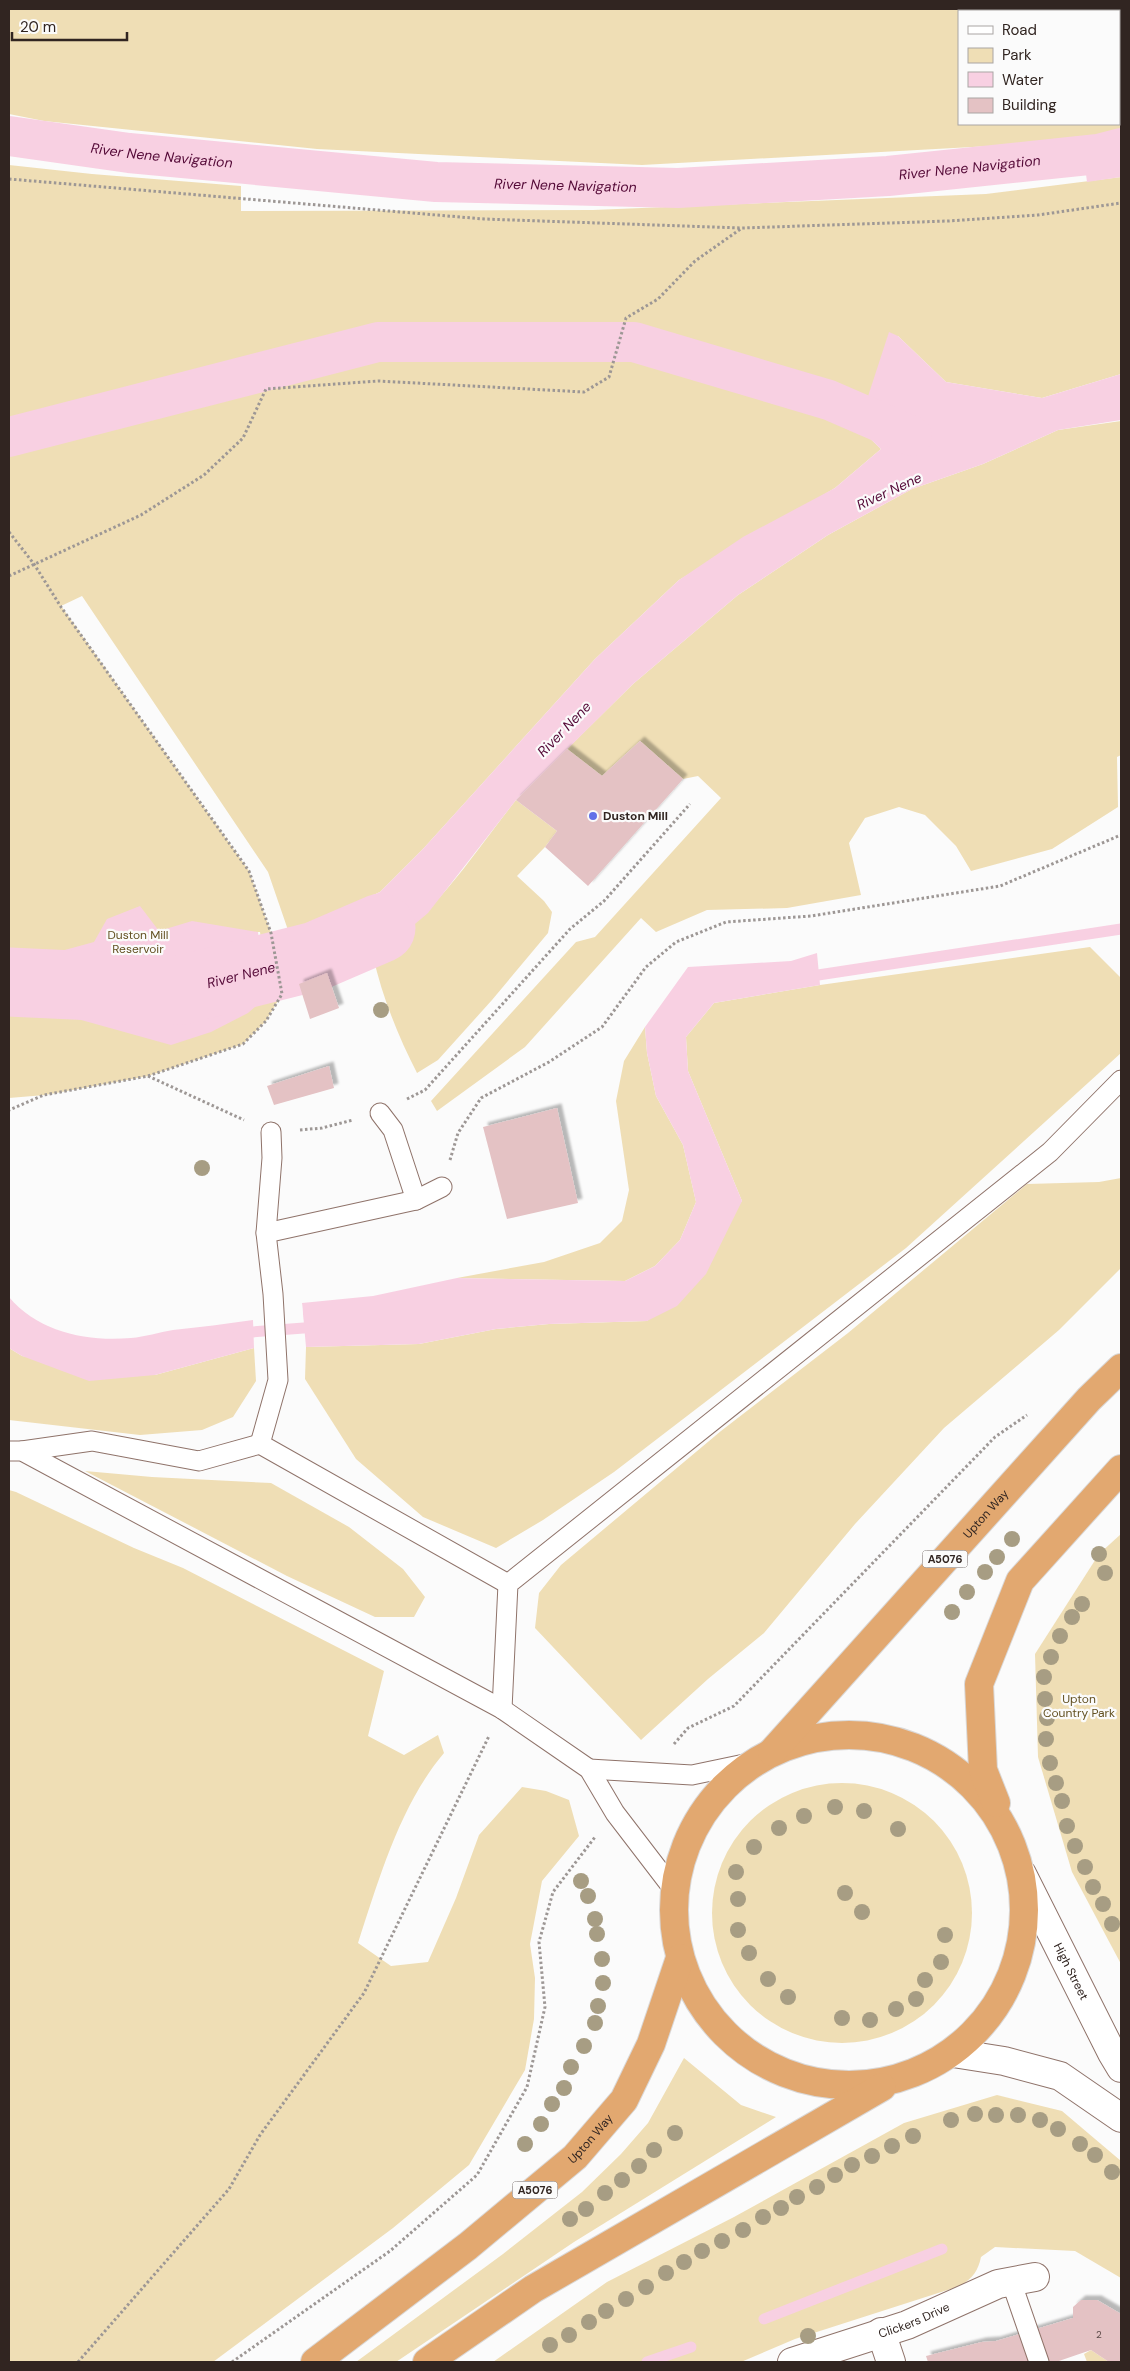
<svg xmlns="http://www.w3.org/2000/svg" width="1130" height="2371" font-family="'DM Sans',sans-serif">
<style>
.green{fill:#efdeb5;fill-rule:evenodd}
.water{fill:#f8d0e2}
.pier{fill:#fbfbfb}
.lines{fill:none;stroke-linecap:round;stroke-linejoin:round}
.stream{stroke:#f8d0e2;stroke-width:11}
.canal{stroke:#f8d0e2;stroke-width:40}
.river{stroke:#f8d0e2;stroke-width:69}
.building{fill:#e4c2c4;filter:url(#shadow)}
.service-casing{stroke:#8f736a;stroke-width:21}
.minor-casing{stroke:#8f736a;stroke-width:30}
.trunk-casing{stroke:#dad8d7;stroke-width:30}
.path{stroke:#9d9795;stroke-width:3;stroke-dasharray:2.5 2.5;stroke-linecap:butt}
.service{stroke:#fff;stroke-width:19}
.minor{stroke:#fff;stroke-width:28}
.trunk{stroke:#e2a870;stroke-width:28}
.tree{fill:#a79d83}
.poi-dot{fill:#6270e8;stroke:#fbfbfb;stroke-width:2}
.labels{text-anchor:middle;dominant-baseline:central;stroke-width:4.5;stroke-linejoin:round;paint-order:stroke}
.number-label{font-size:10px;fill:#5e4c4a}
.shield{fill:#fbfbfb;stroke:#6e6562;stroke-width:1}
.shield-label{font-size:11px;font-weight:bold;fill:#312521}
.poi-label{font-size:12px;font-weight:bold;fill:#312521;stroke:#fbfbfb;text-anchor:start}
.park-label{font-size:12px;fill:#625021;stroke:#fbfbfb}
.street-label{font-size:12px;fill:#312521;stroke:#fbfbfb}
.water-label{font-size:14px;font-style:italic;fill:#540937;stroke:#fbfbfb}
</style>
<defs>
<filter id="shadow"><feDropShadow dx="4.5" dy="-4.5" stdDeviation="1" flood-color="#0004"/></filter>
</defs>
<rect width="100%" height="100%" fill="#fbfbfb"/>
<g class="green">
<path d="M9 9H1121V133L1082 141 642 165 317 149 44 121 9 114ZM959 11H1119V124H959Z"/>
<polygon points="9,165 92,174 241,186 241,211 593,210 986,194 1121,177 1121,374 1042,398 946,382 898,336 858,427 881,449 835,488 679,580 595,659 423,849 380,892 289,933 268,872 82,596 61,606 249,871 271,933 282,994 266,1021 243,1044 148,1076 45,1095 9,1098"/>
<polygon points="1121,421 1121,755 1117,757 1118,807 1052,849 971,871 956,846 925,815 899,807 865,818 849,843 861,895 787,908 707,910 656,932 641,918 525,1047 437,1111 431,1101 576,942 595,937 721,798 698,776 683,779 640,741 602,776 567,749 633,684 738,595 828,535 912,489 983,464 1058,430"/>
<path d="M516 800 557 831 545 847 517 876 544 901 552 912 548 933 492 1000 438 1060 417 1073C398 1036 382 996 373 956 431 921 474 853 516 800Z"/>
<polygon points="1090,947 1121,978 1121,1053 906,1248 614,1472 543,1520 496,1548 423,1517 356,1459 305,1379 306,1347 419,1344 496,1329 549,1324 647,1321 742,1201 688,1071 686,1037 714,1003 820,985"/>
<polygon points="645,1027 647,1053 656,1096 683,1145 696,1202 680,1240 655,1266 625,1281 457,1278 544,1262 600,1243 622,1221 629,1190 616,1101 624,1061"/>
<polygon points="1121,1178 1121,1268 1059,1330 944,1428 855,1524 764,1633 708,1679 641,1740 535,1628 539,1593 561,1565 721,1431 848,1333 1027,1184 1099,1182"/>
<polygon points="9,1348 22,1356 155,1375 254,1348 256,1381 233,1417 202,1430 140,1435 9,1420"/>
<polygon points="85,1471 152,1477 271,1483 349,1527 403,1569 425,1597 414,1617 375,1617 287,1576"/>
<path d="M9 1490 16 1492 134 1548 183 1568 384 1671 368 1736 404 1755 438 1735 444 1753C400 1805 379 1879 358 1943L391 1966 428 1962 456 1898 479 1835 522 1787 546 1791 569 1800 579 1836 542 1881 530 1944 535 1978 534 2019 525 2070 469 2165 393 2228 213 2362H9Z"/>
<polygon points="1121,1534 1121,1964 1072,1872 1038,1757 1035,1654 1099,1554"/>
<circle cx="842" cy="1913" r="130"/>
<polygon points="684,2058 741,2105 776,2117 574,2242 396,2362 356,2362 503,2254 582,2192 621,2154 648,2123"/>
<path d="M997 2095 1062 2111 1121 2161V2278L1075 2251 995 2247 981 2257C978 2271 973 2278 960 2286L795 2339 741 2362H493L607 2282 734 2217 904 2123Z"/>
<polygon points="1091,2350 1109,2362 1087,2362 1084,2354"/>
</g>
<g class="water">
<polygon points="1121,133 1121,177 1087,182 1082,141"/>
<polygon points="889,332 898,336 946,382 1042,398 1121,374 1121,420 1058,430 983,464 912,489 828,535 738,595 633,684 516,800 428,913 390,945 373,956 299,984 289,933 380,892 423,849 595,659 679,580 743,537 835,488 881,449 858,427"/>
<polygon points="140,906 159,931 192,921 258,932 265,998 248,1013 211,1032 171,1045 31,1006 9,1005 9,954 50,954 94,942 107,919"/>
<polygon points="817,953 820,985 714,1003 686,1037 688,1071 742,1201 706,1274 677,1306 647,1321 549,1324 496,1329 419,1344 306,1347 302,1303 373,1296 457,1278 625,1281 655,1266 680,1240 696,1202 683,1145 656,1096 647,1053 645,1027 688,967 791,961"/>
<path d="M9 1297C38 1332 87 1342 131 1338 145 1337 159 1332 173 1330 200 1327 226 1324 253 1320L254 1348 155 1375 89 1381 22 1356 9 1348Z"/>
</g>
<g class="pier">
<polygon points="258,932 260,932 265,969 268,997 265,998"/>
<polygon points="286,933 289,933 299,984 297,986"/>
<polygon points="299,1302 302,1303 305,1349 303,1347"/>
</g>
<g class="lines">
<g class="stream">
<polyline points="805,977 1121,929"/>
<polyline points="239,1333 317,1327"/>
<polyline points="764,2319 942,2249"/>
<polyline points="647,2362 691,2347"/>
</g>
<g class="canal">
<path id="s1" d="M9 136 129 153 436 182 678 188 888 176 1098 154 1121 148"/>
<polyline points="9,437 378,342 634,342 829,400 912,436"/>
</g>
<path class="river" id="s2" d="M9 982 181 990 316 956 381 928"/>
</g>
<g class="building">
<polygon points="640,741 683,779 588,886 545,847 557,831 516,800 567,749 602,776"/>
<polygon points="327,973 339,1008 310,1019 299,984"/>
<polygon points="329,1066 334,1088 274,1105 267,1086"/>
<polygon points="557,1108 578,1203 507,1219 483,1127"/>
<polygon points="1081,2300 1097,2300 1121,2314 1121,2362 1109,2362 1091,2350 1056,2362 928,2362 926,2356 982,2342 996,2341 1073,2318 1073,2307"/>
</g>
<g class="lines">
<defs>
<g id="service">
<polyline points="380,1113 393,1130 416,1200"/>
<polyline points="266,1233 272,1158 271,1132"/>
<polyline points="260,1444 278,1380 273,1294 266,1233 416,1200 442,1187"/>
<polyline points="9,1451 22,1451 502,1709 589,1769 615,1813 674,1890"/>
<polyline points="22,1451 92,1441 199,1461 260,1444 508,1584"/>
<polyline points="502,1709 508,1584 1050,1152 1121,1080"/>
<polyline points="589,1769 692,1775 754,1762"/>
<polyline points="1011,2281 1039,2362"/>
</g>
<g id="minor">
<path id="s3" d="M1022 1874 1112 2053 1121 2068"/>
<polyline points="953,2053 1004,2061 1060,2076 1121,2118"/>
<polyline points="881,2332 891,2362"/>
<path id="s4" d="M792 2362 907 2325 998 2284 1035 2277"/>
</g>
<g id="trunk">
<circle cx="849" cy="1910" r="175"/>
<path id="s5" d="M772 1752 1089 1399 1121 1368"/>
<polyline points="996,1803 983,1770 979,1684 1020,1581 1121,1469"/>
<path id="s6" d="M315 2362 468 2246 575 2157 624 2100 651 2044 680 1958"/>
<polyline points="427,2362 533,2289 882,2087"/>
</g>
</defs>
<use href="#service" class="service-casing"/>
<use href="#minor" class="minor-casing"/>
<use href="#trunk" class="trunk-casing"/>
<g class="path">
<polyline points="9,179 484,219 741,228"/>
<polyline points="9,532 34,564 61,607 249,871 271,933 282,994 266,1021 243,1044 148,1076 44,1095 9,1110"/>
<polyline points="9,576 141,515 204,475 243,438 266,389 378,381 584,392 609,377 626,318 658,299 695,261 742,228 948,221 1038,215 1121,203"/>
<polyline points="148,1076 244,1120"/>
<polyline points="407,1099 425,1090 570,929 604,901 690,804"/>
<polyline points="300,1130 322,1128 353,1120"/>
<polyline points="450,1160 458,1133 481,1098 549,1062 602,1027 646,967 676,942 726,922 811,916 1000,886 1121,835"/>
<polyline points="674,1744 688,1728 734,1706 995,1437 1027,1415"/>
<polyline points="78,2362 229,2189 260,2135 364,1993 489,1736"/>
<polyline points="232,2362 390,2251 477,2175 527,2087 545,2007 539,1942 553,1892 595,1837"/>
</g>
<use href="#service" class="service"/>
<use href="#minor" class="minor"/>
<use href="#trunk" class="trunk"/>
</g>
<g class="tree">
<circle cx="381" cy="1010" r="8"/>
<circle cx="202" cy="1168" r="8"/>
<circle cx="1012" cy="1539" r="8"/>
<circle cx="1099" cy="1554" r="8"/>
<circle cx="997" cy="1557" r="8"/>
<circle cx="985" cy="1572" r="8"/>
<circle cx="1105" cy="1573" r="8"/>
<circle cx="967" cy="1592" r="8"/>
<circle cx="1082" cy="1604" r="8"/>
<circle cx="952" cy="1612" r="8"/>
<circle cx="1072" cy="1617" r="8"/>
<circle cx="1060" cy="1636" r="8"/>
<circle cx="1051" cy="1657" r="8"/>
<circle cx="1044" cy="1677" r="8"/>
<circle cx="1045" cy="1699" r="8"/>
<circle cx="1047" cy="1718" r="8"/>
<circle cx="1046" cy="1739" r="8"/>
<circle cx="1050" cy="1763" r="8"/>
<circle cx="1056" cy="1783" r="8"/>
<circle cx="1062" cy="1801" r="8"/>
<circle cx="835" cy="1807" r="8"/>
<circle cx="864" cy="1811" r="8"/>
<circle cx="804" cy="1816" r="8"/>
<circle cx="1067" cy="1826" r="8"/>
<circle cx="779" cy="1828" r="8"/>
<circle cx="898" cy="1829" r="8"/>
<circle cx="1075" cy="1846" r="8"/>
<circle cx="754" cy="1847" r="8"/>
<circle cx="1085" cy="1867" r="8"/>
<circle cx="736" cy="1872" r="8"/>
<circle cx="581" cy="1881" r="8"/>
<circle cx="1093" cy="1887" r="8"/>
<circle cx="845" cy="1893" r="8"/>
<circle cx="588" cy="1896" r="8"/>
<circle cx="738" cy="1899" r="8"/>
<circle cx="1103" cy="1904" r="8"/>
<circle cx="862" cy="1912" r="8"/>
<circle cx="595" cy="1919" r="8"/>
<circle cx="1112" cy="1924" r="8"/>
<circle cx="738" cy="1930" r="8"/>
<circle cx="597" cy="1934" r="8"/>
<circle cx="945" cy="1935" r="8"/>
<circle cx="749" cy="1953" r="8"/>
<circle cx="602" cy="1959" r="8"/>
<circle cx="941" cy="1962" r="8"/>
<circle cx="768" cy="1979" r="8"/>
<circle cx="925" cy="1980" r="8"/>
<circle cx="603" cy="1983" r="8"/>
<circle cx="788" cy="1997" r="8"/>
<circle cx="916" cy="1999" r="8"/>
<circle cx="598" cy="2006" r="8"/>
<circle cx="896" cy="2009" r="8"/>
<circle cx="842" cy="2018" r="8"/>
<circle cx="870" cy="2020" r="8"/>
<circle cx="595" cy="2023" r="8"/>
<circle cx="584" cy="2046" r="8"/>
<circle cx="571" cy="2067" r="8"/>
<circle cx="564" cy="2088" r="8"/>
<circle cx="552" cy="2104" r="8"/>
<circle cx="975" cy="2114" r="8"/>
<circle cx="996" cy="2115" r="8"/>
<circle cx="1018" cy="2115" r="8"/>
<circle cx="951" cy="2120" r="8"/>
<circle cx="1040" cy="2120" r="8"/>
<circle cx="541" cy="2124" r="8"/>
<circle cx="1058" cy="2129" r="8"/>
<circle cx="675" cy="2133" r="8"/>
<circle cx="913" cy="2136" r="8"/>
<circle cx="525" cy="2144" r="8"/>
<circle cx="1080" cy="2144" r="8"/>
<circle cx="892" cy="2146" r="8"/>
<circle cx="654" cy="2150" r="8"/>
<circle cx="1095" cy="2155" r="8"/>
<circle cx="872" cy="2156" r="8"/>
<circle cx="852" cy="2165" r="8"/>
<circle cx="639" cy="2166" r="8"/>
<circle cx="1112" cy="2172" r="8"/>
<circle cx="835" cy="2175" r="8"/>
<circle cx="622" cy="2180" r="8"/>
<circle cx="817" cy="2187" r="8"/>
<circle cx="605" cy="2193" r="8"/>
<circle cx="797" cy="2197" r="8"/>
<circle cx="781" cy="2208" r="8"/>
<circle cx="586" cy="2209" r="8"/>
<circle cx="763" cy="2217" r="8"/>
<circle cx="570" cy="2219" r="8"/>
<circle cx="743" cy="2230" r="8"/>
<circle cx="722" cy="2241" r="8"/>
<circle cx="702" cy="2251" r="8"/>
<circle cx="684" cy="2262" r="8"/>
<circle cx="666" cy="2273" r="8"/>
<circle cx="646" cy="2287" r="8"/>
<circle cx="626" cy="2299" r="8"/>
<circle cx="606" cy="2311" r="8"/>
<circle cx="589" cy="2322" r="8"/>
<circle cx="569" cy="2335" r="8"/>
<circle cx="808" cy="2336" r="8"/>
<circle cx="550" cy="2345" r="8"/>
</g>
<circle class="poi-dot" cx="593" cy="816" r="5"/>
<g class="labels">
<g class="number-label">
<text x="1099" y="2334">2</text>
</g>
<g class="shield">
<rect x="922.5" y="1550.5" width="45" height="17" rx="4"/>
<rect x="512.5" y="2181.5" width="45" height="17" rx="4"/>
</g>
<g class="shield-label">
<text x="945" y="1559">A5076</text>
<text x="535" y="2190">A5076</text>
</g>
<g class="poi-label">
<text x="603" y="816">Duston Mill</text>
</g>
<g class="park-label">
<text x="138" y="935">Duston Mill<tspan x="138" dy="14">Reservoir</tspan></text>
<text x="1079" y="1699">Upton<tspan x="1079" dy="14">Country Park</tspan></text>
</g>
<g class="street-label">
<text stroke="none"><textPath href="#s5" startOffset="320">Upton Way</textPath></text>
<text stroke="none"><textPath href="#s3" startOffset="109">High Street</textPath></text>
<text stroke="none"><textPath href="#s6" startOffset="355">Upton Way</textPath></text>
<text stroke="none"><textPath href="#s4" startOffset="129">Clickers Drive</textPath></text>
</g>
<g class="water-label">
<text stroke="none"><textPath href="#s1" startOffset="154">River Nene Navigation</textPath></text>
<text stroke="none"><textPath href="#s1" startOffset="964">River Nene Navigation</textPath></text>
<text stroke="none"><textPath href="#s1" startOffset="559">River Nene Navigation</textPath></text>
<text transform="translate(889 491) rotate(-25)">River Nene</text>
<text transform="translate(564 729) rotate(-46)">River Nene</text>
<text stroke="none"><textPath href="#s2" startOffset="234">River Nene</textPath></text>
</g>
</g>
<rect width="1130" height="2371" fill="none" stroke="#312521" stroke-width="20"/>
<rect x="958" y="10" width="162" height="115" fill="#fbfbfb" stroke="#aaa5a4"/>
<rect x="968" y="26" width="25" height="8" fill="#ffffff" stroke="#aaa5a4"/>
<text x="1002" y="35" font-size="15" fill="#312521">Road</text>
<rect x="968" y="48" width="25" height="15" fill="#efdeb5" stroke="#aaa5a4"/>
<text x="1002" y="60" font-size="15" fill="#312521">Park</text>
<rect x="968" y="72" width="25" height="15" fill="#f8d0e2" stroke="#aaa5a4"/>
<text x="1002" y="85" font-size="15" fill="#312521">Water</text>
<rect x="968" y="98" width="25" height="15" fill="#e4c2c4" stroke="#aaa5a4"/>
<text x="1002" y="110" font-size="15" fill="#312521">Building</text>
<path d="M12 32v8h115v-8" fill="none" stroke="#312521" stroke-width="2.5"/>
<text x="20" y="32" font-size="15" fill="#312521" stroke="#fbfbfb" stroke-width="4" paint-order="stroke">20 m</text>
</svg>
